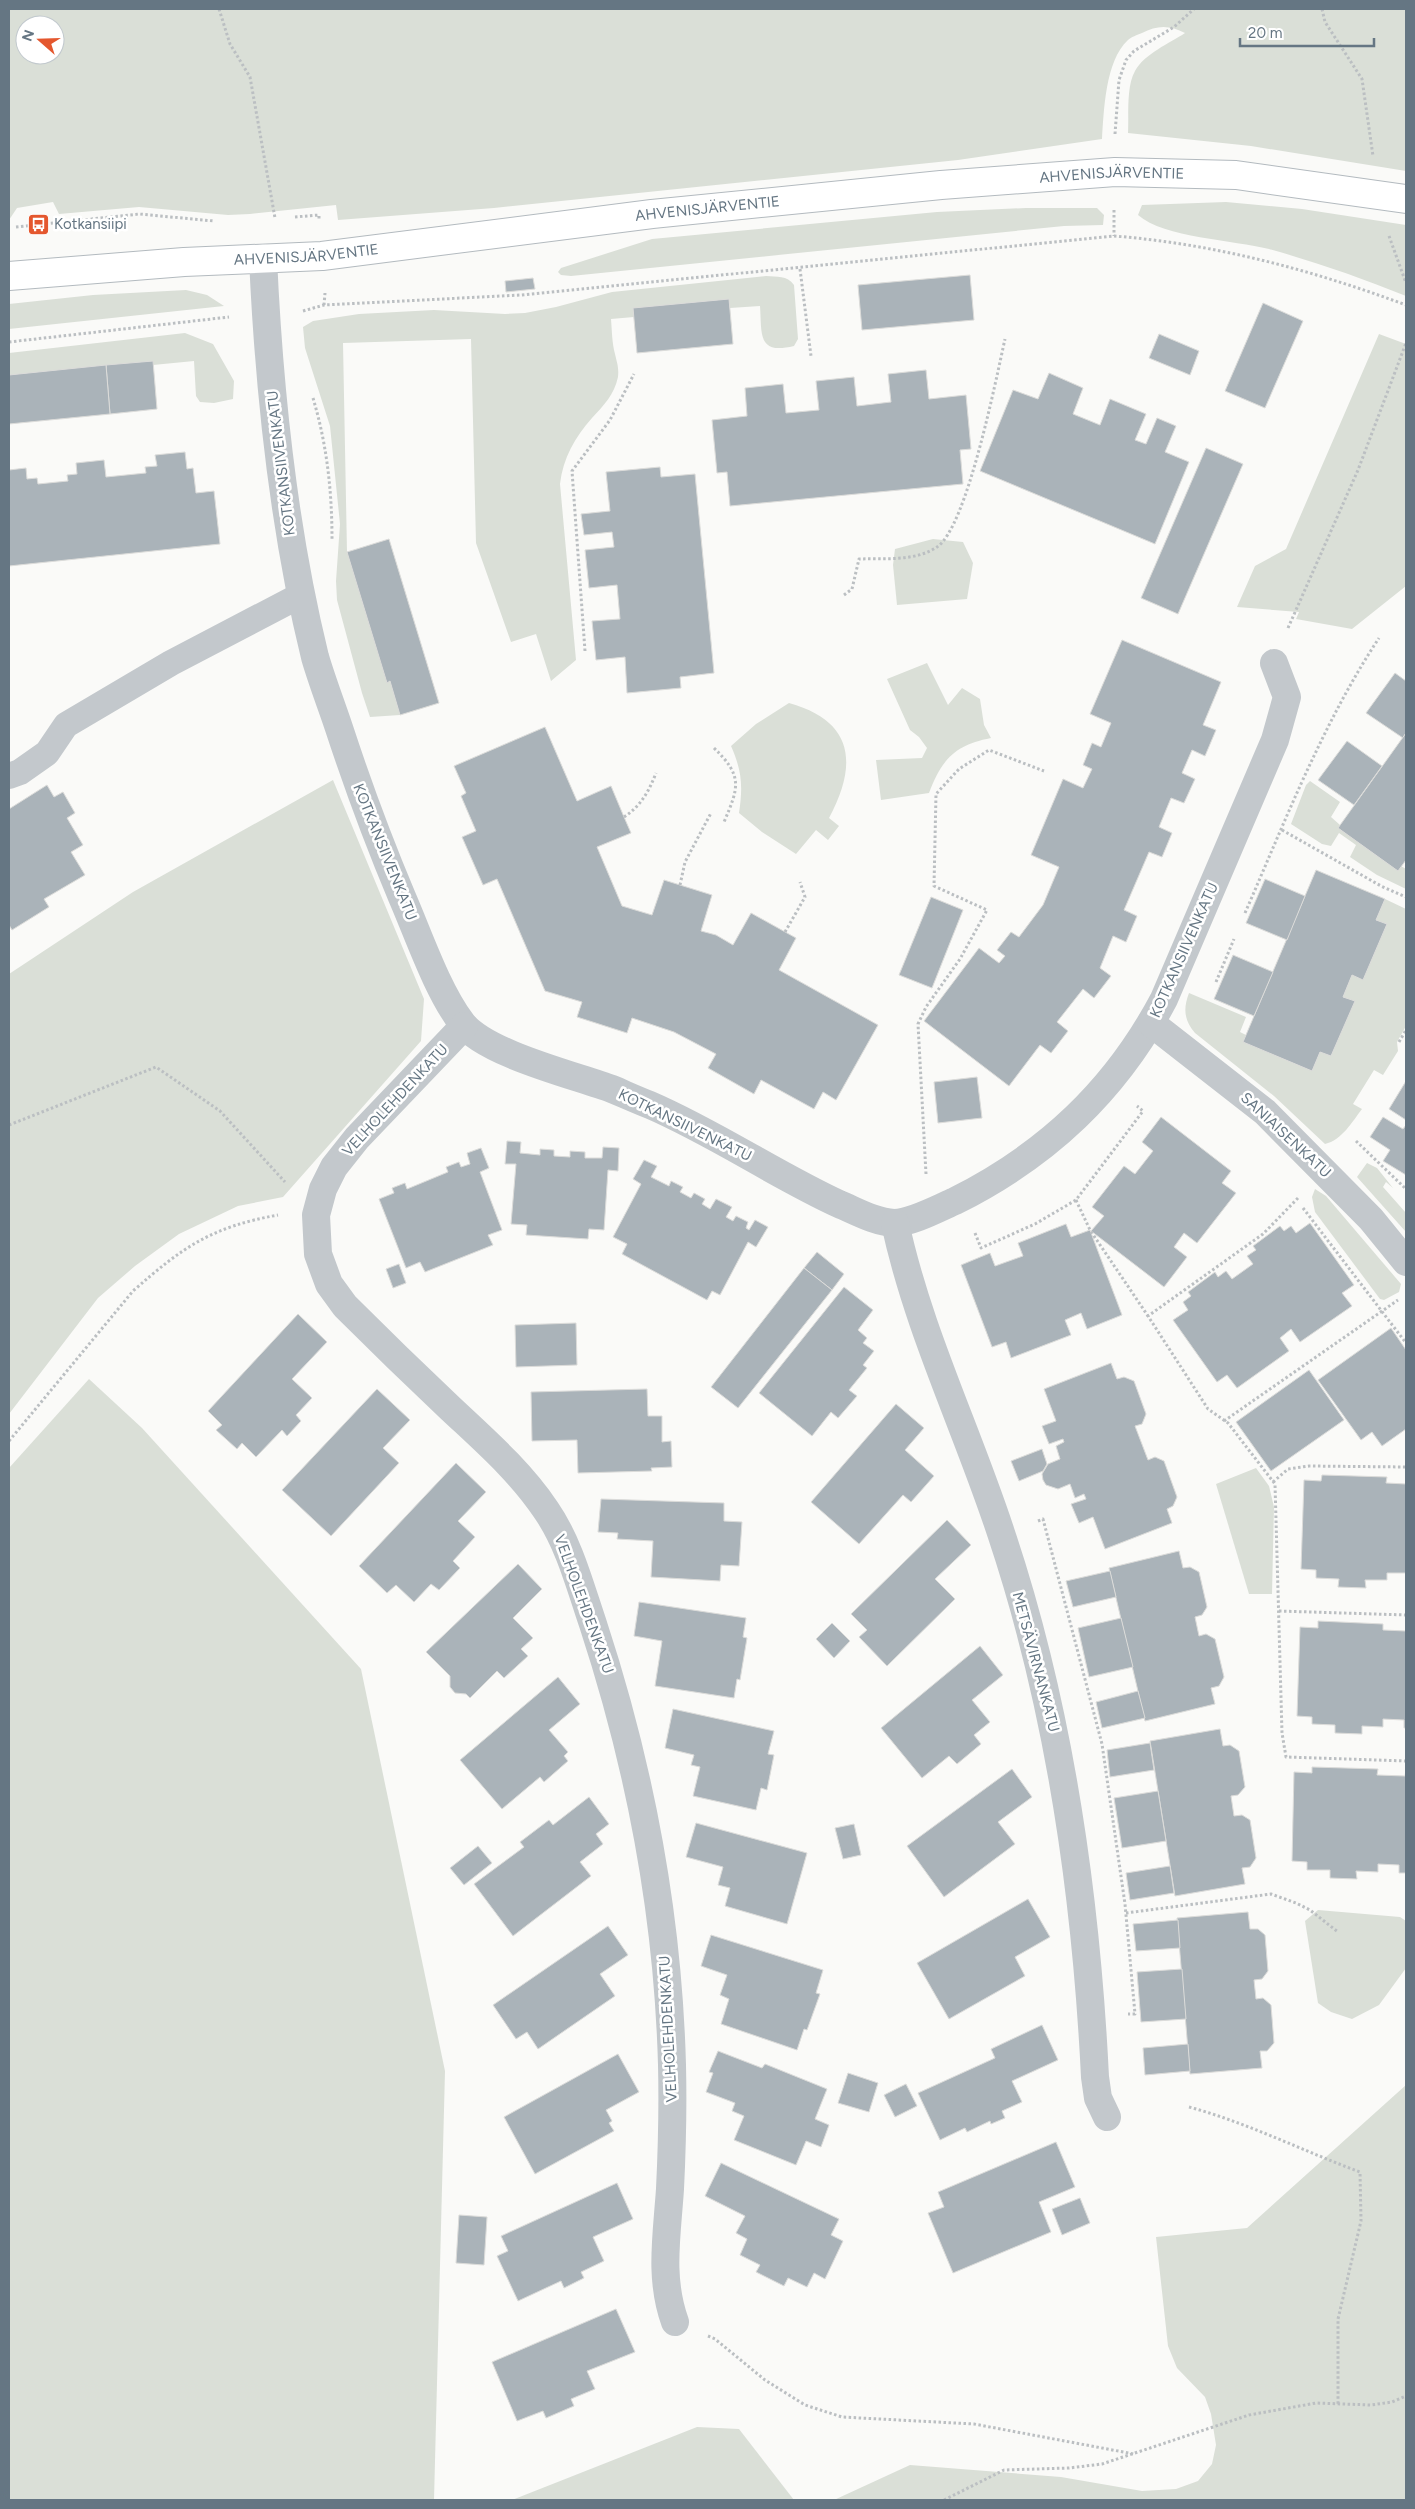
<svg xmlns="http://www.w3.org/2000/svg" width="1415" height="2509" font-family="Figtree,sans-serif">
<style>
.green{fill:#dadfd7;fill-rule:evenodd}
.building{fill:#aab3b9;stroke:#dcdcda}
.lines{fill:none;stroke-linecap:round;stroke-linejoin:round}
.secondary-casing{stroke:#b3babf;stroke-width:30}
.path{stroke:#bbbfc2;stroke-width:3;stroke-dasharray:2.5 2.5;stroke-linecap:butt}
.lane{stroke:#c3c8cc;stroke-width:26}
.street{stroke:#c3c8cc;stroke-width:28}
.secondary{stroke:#fff;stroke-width:28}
.labels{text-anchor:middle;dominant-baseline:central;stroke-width:5;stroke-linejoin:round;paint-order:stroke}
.street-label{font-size:15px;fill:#657683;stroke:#fff}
.poi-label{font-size:15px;fill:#657683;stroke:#fff;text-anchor:start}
</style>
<rect width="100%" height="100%" fill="#fafaf8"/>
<g class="green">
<path d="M9 9H1406V171L1251 146 1128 133C1129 115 1126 87 1135 71 1144 54 1170 43 1185 33 1170 25 1157 25 1142 33 1137 35 1131 37 1128 40 1105 61 1104 111 1102 139L958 160 494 208 338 220 336 205 250 214 228 215 139 207 59 214 53 202 17 208 9 220ZM25 25H55V55H25Z"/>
<path d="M1226 202 1302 209 1406 225V296C1361 278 1316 262 1269 249 1234 240 1164 238 1138 215L1142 205Z"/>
<polygon points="1026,208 1097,208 1104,215 1103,225 1064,226 571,276 561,275 558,272 561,268 652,239 937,212"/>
<path d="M766 276C777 277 787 275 794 285L798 339 794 346C757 355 762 334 760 306L730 308 729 299 633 308 634 317 611 319C612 331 612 343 615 354 617 363 619 367 618 377 614 395 604 405 592 418 575 437 563 458 560 484L576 660 551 681 536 634 511 642 476 543 471 339 343 343 347 552 387 682 390 681 400 715 370 717 362 693 337 600 336 581 340 524 330 426 305 348 303 327 313 321 359 314 434 310 505 314 525 313 556 307 612 292Z"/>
<polygon points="186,290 207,295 224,306 9,329 9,304 93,295"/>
<polygon points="185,333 213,344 234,381 233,399 214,403 200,402 196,396 194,361 153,365 152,361 9,375 9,353"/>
<polygon points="1379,334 1406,344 1406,586 1352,629 1296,619 1299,612 1237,607 1255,566 1286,549"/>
<polygon points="933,539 963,542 973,563 967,599 897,605 893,565 895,549"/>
<path d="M927 663 948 705 962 688 980 699 984 725 991 738C955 745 942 759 929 793L881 800 876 760 922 758 927 748 919 737 910 730 887 679Z"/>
<path d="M789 703C854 721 858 764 829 818L839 826 828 840 816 830 796 854 762 832 739 813C743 786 742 771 731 746L756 724Z"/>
<polygon points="333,780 424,999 421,1041 283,1197 238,1206 179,1234 135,1266 98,1298 9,1414 9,974 133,892"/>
<polygon points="1310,781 1340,802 1331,817 1340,825 1338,828 1398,871 1401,866 1406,869 1406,889 1377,875 1350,857 1356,845 1339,833 1331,846 1322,844 1291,824 1306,785"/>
<path d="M1385 899 1406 909V1026L1397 1042 1398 1051 1383 1075 1374 1070 1353 1104 1362 1109C1352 1122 1342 1140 1325 1144L1274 1096 1195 1033C1184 1020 1183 1009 1189 993L1246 1017 1240 1032 1246 1035 1244 1042 1312 1071 1320 1052 1331 1056 1354 1001 1343 997 1352 975 1363 979 1387 924 1376 920Z"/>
<polygon points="1367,1163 1377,1168 1393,1188 1386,1182 1383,1187 1406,1213 1406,1232 1357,1177"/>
<polygon points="1315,1189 1326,1196 1401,1284 1399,1292 1384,1300 1380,1299 1315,1212 1312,1197"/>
<polygon points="89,1379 142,1428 361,1669 445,2071 434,2500 9,2500 9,1468"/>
<polygon points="1256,1468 1269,1486 1274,1507 1272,1594 1249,1594 1216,1484"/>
<polygon points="1318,1910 1400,1917 1406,1921 1406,1968 1379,2005 1352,2019 1331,2012 1318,2003 1305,1921"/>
<polygon points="1406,2085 1406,2500 834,2500 910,2465 1061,2477 1142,2491 1176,2489 1198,2481 1212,2464 1216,2445 1211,2414 1205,2397 1177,2368 1168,2346 1156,2237 1247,2228"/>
<polygon points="697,2427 739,2429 794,2500 512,2500"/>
</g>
<g class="building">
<polygon points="970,275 974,320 862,330 858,285"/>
<polygon points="533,278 535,289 506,292 505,281"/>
<polygon points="729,299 733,344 637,353 633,308"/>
<polygon points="1263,303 1303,321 1265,408 1225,391"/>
<polygon points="1159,334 1199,351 1190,375 1149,358"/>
<polygon points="153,361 157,409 110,414 106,365"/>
<polygon points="106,365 110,414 9,424 9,375"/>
<polygon points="926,370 929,399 966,395 971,449 960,450 963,484 730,506 727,472 717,473 712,420 747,416 745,388 783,384 786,413 819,410 816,381 854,377 857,406 891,402 888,374"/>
<polygon points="1049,373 1083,388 1073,414 1100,425 1110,399 1146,414 1135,440 1146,444 1157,418 1176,426 1165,452 1189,462 1155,544 980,471 1013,390 1038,399"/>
<polygon points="1206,448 1243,464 1178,614 1141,598"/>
<polygon points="185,452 187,469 193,468 196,493 214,491 220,544 9,566 9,470 26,468 27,479 37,478 38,484 68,481 67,475 77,474 76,463 104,460 106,477 146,473 145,467 157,466 155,455"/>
<polygon points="660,467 661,477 695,474 714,673 680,677 681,688 627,693 625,657 596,660 592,621 620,619 617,585 589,588 585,550 614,547 612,532 584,535 581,514 610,511 606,472"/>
<polygon points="389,539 439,703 400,715 390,681 387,683 347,552"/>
<polygon points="1122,640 1221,682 1203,725 1216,730 1205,756 1192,750 1182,773 1195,779 1184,803 1171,798 1159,827 1172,833 1162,857 1149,852 1124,910 1137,916 1126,942 1113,936 1100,968 1111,976 1094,998 1083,989 1057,1022 1068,1031 1051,1053 1040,1045 1009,1086 924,1021 979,948 999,963 1005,956 997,950 1011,932 1019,937 1043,905 1059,867 1031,855 1063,779 1083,788 1092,769 1083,765 1092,743 1101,747 1111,723 1090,714"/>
<polygon points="1395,673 1406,681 1406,733 1403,738 1366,713"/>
<polygon points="545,727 577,801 611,786 624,817 631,833 597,847 622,906 652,915 664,880 712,895 701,931 716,935 733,945 751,913 796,938 779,970 878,1025 836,1100 823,1092 814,1109 761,1080 754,1094 708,1068 716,1054 674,1032 632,1018 627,1033 577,1017 582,1002 545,991 497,879 483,885 462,837 476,831 461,796 466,793 454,766"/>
<polygon points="1406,733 1406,860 1398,871 1338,828"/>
<polygon points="1347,741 1382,766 1354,805 1318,780"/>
<polygon points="47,785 54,797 63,792 75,813 67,818 83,845 71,852 85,875 44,899 49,907 12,930 9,925 9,809"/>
<polygon points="1316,870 1385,899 1376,920 1387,924 1363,980 1352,975 1343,997 1355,1001 1331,1056 1320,1052 1312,1071 1243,1042"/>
<polygon points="1265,879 1305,896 1287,940 1246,923"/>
<polygon points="931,897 963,910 932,988 899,975"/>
<polygon points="1233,955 1273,972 1254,1016 1214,999"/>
<polygon points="977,1077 982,1118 938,1123 934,1082"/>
<polygon points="1406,1081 1406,1120 1389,1109"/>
<polygon points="1161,1117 1231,1171 1222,1183 1236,1193 1197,1243 1184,1233 1174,1247 1187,1257 1164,1287 1091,1231 1104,1216 1092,1207 1124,1166 1135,1174 1153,1151 1142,1142"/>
<polygon points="1383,1117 1403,1129 1406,1125 1406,1175 1383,1161 1390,1150 1370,1137"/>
<polygon points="507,1141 521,1142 520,1153 540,1155 540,1149 554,1150 554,1156 570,1157 570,1151 585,1152 585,1158 602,1158 603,1147 619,1148 618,1171 608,1170 604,1230 589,1229 588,1239 526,1235 527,1225 511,1224 516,1164 505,1164"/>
<polygon points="481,1148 489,1168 480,1172 502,1230 488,1235 493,1245 425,1272 420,1262 406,1268 379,1199 394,1193 392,1188 405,1183 407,1189 448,1172 446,1167 459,1162 461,1167 470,1164 467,1153"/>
<polygon points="644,1160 657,1166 651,1177 669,1186 671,1181 683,1187 680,1192 691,1198 694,1193 705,1199 702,1204 710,1209 716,1199 732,1207 726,1217 733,1221 736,1216 748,1222 746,1228 749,1230 755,1220 768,1227 756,1247 748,1242 720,1295 712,1291 707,1300 622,1254 627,1244 613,1237 641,1184 633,1179"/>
<polygon points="1310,1223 1354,1285 1342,1293 1352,1306 1300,1342 1291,1329 1280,1338 1289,1351 1237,1388 1227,1375 1217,1382 1173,1320 1188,1310 1183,1302 1191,1296 1188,1292 1215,1272 1218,1277 1226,1271 1232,1279 1253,1264 1247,1256 1256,1250 1253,1246 1280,1226 1284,1231 1291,1226 1296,1233"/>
<polygon points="1066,1224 1071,1237 1090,1230 1122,1315 1087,1329 1081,1313 1065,1320 1071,1335 1011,1358 1006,1342 992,1347 961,1265 990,1253 995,1266 1023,1256 1018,1243"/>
<polygon points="817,1252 844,1274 832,1290 804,1268"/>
<polygon points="399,1264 406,1283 393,1288 386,1269"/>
<polygon points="804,1268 832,1290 738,1408 711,1387"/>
<polygon points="844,1287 873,1310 858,1330 867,1338 863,1343 874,1351 863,1365 867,1368 849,1390 857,1396 838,1418 831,1412 812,1436 759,1393"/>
<polygon points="298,1314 327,1342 292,1379 312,1398 296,1415 301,1421 287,1436 282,1430 256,1457 242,1443 237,1449 216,1430 222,1425 208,1411"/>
<polygon points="576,1323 577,1365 516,1367 515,1325"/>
<polygon points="1391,1328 1406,1350 1406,1429 1382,1446 1372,1432 1361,1440 1318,1380"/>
<polygon points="1111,1363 1117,1379 1124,1377 1134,1381 1146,1414 1142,1424 1135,1426 1148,1460 1155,1457 1164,1461 1177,1497 1173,1506 1167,1509 1172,1523 1105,1549 1093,1517 1079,1523 1071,1504 1086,1499 1084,1494 1075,1498 1070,1484 1058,1489 1046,1485 1043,1480 1042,1474 1048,1464 1060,1459 1056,1446 1064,1442 1063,1439 1049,1444 1042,1426 1056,1421 1044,1389"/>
<polygon points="1309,1370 1344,1420 1271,1471 1236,1422"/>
<polygon points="377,1389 410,1420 383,1448 399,1463 331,1536 282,1490"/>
<polygon points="647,1389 648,1416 662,1416 662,1442 671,1441 672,1467 651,1468 652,1471 578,1473 577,1440 532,1441 531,1392"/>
<polygon points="896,1404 924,1428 905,1450 934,1476 911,1502 903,1495 859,1544 811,1502"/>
<polygon points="1042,1449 1047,1464 1043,1471 1019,1481 1011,1461"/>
<polygon points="456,1463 486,1492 458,1521 475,1537 453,1561 460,1568 439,1590 431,1584 414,1602 396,1585 387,1593 359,1566"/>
<polygon points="1322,1475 1387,1477 1386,1483 1406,1484 1406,1573 1387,1573 1387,1580 1365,1580 1366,1588 1338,1587 1339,1579 1316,1578 1316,1570 1301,1569 1304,1480 1321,1481"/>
<polygon points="601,1499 724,1503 724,1521 742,1522 739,1566 721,1565 720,1581 651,1577 653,1541 617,1539 618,1533 598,1532"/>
<polygon points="947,1520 971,1545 935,1579 955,1599 887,1666 859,1637 867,1630 851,1614"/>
<polygon points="1179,1551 1183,1568 1190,1567 1199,1572 1207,1607 1202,1615 1195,1617 1199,1636 1206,1634 1215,1639 1224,1677 1219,1686 1211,1688 1215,1704 1145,1721 1109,1568"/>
<polygon points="518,1564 542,1589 513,1618 533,1638 521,1649 528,1656 504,1678 497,1671 470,1698 466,1694 455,1693 450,1687 450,1676 426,1652"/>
<polygon points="1110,1571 1116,1597 1073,1607 1066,1581"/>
<polygon points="639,1602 746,1618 743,1637 747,1638 740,1680 737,1679 734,1698 655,1686 662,1641 634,1636"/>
<polygon points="1121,1618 1133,1667 1089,1677 1078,1628"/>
<polygon points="1318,1621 1383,1624 1383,1630 1406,1631 1406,1728 1404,1728 1404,1720 1383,1719 1383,1727 1362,1726 1362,1734 1335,1733 1335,1725 1312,1724 1312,1717 1297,1716 1300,1627 1318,1628"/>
<polygon points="832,1623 850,1641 834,1658 816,1639"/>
<polygon points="980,1646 1003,1675 972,1700 990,1722 974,1735 981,1744 957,1764 949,1756 922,1778 881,1728"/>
<polygon points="558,1677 580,1704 549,1730 568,1752 564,1756 568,1761 544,1782 540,1777 502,1809 460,1760"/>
<polygon points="1138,1691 1145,1718 1102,1728 1096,1702"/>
<polygon points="673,1709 774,1731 768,1754 774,1755 767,1790 761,1788 756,1810 693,1796 700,1767 691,1765 694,1755 665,1748"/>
<polygon points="1220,1729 1223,1746 1230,1745 1239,1751 1245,1787 1238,1795 1231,1796 1234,1816 1242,1815 1250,1820 1256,1858 1250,1867 1242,1868 1245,1884 1175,1896 1150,1741"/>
<polygon points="1150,1743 1154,1770 1110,1777 1107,1750"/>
<polygon points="1312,1767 1378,1769 1377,1775 1405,1776 1406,1770 1406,1873 1399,1873 1399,1865 1378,1864 1378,1872 1356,1871 1357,1879 1330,1878 1330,1870 1307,1870 1307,1862 1292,1861 1294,1772 1312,1773"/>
<polygon points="1012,1769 1032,1797 998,1822 1015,1844 944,1897 907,1846"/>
<polygon points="1158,1791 1166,1841 1122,1848 1114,1798"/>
<polygon points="589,1797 609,1824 596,1834 603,1844 580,1862 591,1876 513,1936 474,1884 524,1847 520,1842 549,1820 553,1825"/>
<polygon points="696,1823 807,1853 787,1924 725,1906 730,1888 718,1885 723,1867 686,1857"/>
<polygon points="854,1824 861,1855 843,1859 835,1828"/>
<polygon points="478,1846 492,1863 464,1885 450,1868"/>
<polygon points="1170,1866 1174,1893 1130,1900 1126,1873"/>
<polygon points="1028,1899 1050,1937 1015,1957 1025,1976 949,2019 917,1963"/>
<polygon points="1248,1912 1250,1929 1258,1929 1265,1935 1268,1971 1262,1979 1254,1980 1256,1999 1263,1998 1271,2005 1274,2043 1267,2051 1260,2051 1262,2068 1190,2074 1177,1918"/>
<polygon points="1178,1920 1180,1948 1136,1951 1133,1924"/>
<polygon points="608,1926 628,1955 600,1974 615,1996 538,2049 527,2032 516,2039 493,2005"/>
<polygon points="711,1935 823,1970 816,1993 820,1994 807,2030 804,2029 797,2050 721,2024 729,1999 720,1995 727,1975 701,1966"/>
<polygon points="1182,1969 1186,2019 1141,2022 1137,1972"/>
<polygon points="1042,2025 1058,2060 1012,2081 1022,2102 1002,2111 1005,2118 991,2124 990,2121 967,2132 965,2128 940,2140 918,2093 995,2058 991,2049"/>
<polygon points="1188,2044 1190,2071 1145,2075 1143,2048"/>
<polygon points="718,2051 762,2068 765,2064 827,2089 815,2119 829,2125 821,2147 806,2141 796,2165 734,2140 744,2116 732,2111 735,2103 706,2092 713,2073 709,2072"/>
<polygon points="618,2054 639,2092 606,2110 612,2121 609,2123 614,2131 535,2174 504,2117"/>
<polygon points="848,2073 878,2083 869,2112 838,2103"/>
<polygon points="906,2084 917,2106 895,2117 884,2095"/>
<polygon points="1056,2142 1075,2187 1039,2202 1051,2232 953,2273 928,2213 944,2207 938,2192"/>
<polygon points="721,2163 839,2219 831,2235 843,2241 825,2279 814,2273 807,2287 788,2278 784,2286 756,2272 760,2265 740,2255 747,2239 736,2233 745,2216 705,2196"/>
<polygon points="617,2183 633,2219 593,2237 604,2261 581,2272 584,2278 564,2288 561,2281 518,2301 497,2256 508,2251 501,2236"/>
<polygon points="1080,2198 1090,2223 1062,2235 1052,2209"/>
<polygon points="459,2215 487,2217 484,2265 456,2263"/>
<polygon points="616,2309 635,2352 587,2371 595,2389 571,2399 574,2406 546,2418 543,2411 517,2421 492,2362"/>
</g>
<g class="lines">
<defs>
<g id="secondary">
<path id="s1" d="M9 276 184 262 322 256 652 214 941 185 1115 172 1236 175 1406 199"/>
</g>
</defs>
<use href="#secondary" class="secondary-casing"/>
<g class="path">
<polyline points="219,9 230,44 250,77 275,218"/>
<polyline points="1322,9 1325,22 1362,79 1373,156"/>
<polyline points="1115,134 1119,80 1126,60 1134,51 1174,27 1194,9"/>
<polyline points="1114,210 1114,236"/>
<polyline points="295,217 319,215 319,219"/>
<polyline points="16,227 139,214 214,221"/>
<polyline points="1389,236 1406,283"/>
<polyline points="800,269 811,356"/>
<polyline points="324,305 325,293"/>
<path d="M303 311 324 305 521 295 1114 236C1215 244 1312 270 1406 305"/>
<polyline points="9,342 229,317"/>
<path d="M313 398C327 445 332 491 332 540"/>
<path d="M844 595 852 589 859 559C884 558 914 562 937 547 967 527 996 379 1005 339"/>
<polyline points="1288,628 1358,470 1406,343"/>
<polyline points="585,651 572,471 610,420 634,374"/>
<path d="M714 748C743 776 739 787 724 822"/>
<path d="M624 817C641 806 649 791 656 773"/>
<polyline points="1282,830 1381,886 1406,897"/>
<polyline points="680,885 685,862 711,813"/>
<path d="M1245 913C1286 819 1323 723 1379 638"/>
<polyline points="785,932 805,897 800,882"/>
<polyline points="1216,982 1234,939"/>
<polyline points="1399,1042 1406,1030"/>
<polyline points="9,1125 156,1067 220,1111 285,1182"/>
<polyline points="1356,1141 1406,1189"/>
<polyline points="926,1174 918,1024 926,1007 960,959 987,910 934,886 936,794 959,769 989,750 1044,771"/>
<polyline points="1298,1198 1263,1234 1148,1316 1208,1409 1228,1423 1275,1484 1282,1733 1286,1757 1406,1761"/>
<polyline points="1076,1200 1090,1230 1148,1316"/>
<polyline points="1303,1208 1406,1343"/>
<polyline points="975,1233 981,1248 1035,1224 1076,1200 1143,1111 1137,1106"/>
<polyline points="1224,1421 1398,1300"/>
<path d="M9 1441 133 1291C183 1247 211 1227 278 1215"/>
<polyline points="1273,1482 1288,1469 1309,1466 1406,1467"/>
<polyline points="1038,1521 1043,1519 1102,1744 1125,1904 1135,2014 1128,2014"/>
<polyline points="1279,1611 1406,1615"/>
<polyline points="1126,1913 1271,1894 1296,1903 1310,1910 1338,1932"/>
<path d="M1189 2107C1248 2123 1303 2151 1360 2172L1361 2221 1338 2319V2404"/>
<polyline points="708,2336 715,2339 765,2380 805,2405 842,2417 974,2424 1134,2454"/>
<polyline points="944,2500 1004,2470 1069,2468 1102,2464 1249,2415 1316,2403 1371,2405 1392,2402 1406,2396"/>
</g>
<polyline class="lane" points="9,776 20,772 47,753 66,725 171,663 301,595"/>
<g class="street">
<path d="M263 258C269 392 283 527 315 657 322 681 331 704 339 728 358 786 378 840 402 897 419 936 437 990 462 1023 486 1054 574 1075 612 1089 624 1094 637 1100 650 1105 715 1133 774 1174 839 1204 856 1211 875 1222 894 1223 911 1223 939 1208 955 1201 1047 1155 1116 1090 1164 999L1275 740 1287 697 1274 663"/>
<polyline points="1151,1023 1265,1112 1371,1219 1406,1262"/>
<path d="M464 1026 357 1138 334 1167 323 1189 316 1215 318 1254 329 1284 345 1306C379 1340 414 1374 450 1408 484 1440 520 1471 546 1510 569 1543 580 1586 593 1624 640 1767 668 1915 672 2065 673 2106 672 2148 670 2189 667 2235 659 2278 675 2322"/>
<path d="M895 1223C918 1330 967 1429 1001 1533 1060 1709 1086 1893 1095 2077L1098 2098 1107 2117"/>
</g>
<use href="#secondary" class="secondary"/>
</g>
<defs>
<symbol id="bus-square" viewBox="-11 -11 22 22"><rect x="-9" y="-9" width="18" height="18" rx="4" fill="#e4572e" stroke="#fff"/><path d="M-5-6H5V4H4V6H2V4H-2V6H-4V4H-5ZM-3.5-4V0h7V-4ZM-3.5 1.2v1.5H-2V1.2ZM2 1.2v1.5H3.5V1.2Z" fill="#fff"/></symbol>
</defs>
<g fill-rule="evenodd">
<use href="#bus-square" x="26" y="212" width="25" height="25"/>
</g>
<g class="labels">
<g class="street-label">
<text stroke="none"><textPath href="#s1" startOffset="1108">AHVENISJÄRVENTIE</textPath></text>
<text stroke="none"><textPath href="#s1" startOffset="702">AHVENISJÄRVENTIE</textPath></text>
<text stroke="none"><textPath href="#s1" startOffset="298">AHVENISJÄRVENTIE</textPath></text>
<text transform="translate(281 463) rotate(-97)">KOTKANSIIVENKATU</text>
<text transform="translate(385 852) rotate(68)">KOTKANSIIVENKATU</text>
<text transform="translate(1184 950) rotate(-66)">KOTKANSIIVENKATU</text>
<text transform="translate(395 1100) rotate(-47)">VELHOLEHDENKATU</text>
<text transform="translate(685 1125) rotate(26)">KOTKANSIIVENKATU</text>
<text transform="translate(1286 1135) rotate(43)">SANIAISENKATU</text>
<text transform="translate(584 1604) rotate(70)">VELHOLEHDENKATU</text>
<text transform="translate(1036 1662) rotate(75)">METSÄVIRNANKATU</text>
<text transform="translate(668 2029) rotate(-93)">VELHOLEHDENKATU</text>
</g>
<g class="poi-label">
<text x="54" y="224">Kotkansiipi</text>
</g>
</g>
<rect width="1415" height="2509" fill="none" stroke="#657683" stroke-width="20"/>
<g transform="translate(40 40) rotate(290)"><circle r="24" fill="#ffffff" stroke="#c1c8cd"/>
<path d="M0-4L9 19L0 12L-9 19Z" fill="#e4572e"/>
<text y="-8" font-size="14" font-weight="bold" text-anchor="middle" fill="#657683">N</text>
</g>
<path d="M1240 38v8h134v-8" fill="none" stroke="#657683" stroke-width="2.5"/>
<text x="1248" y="38" font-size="15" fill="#657683" stroke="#ffffff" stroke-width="4" paint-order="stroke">20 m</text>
</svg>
